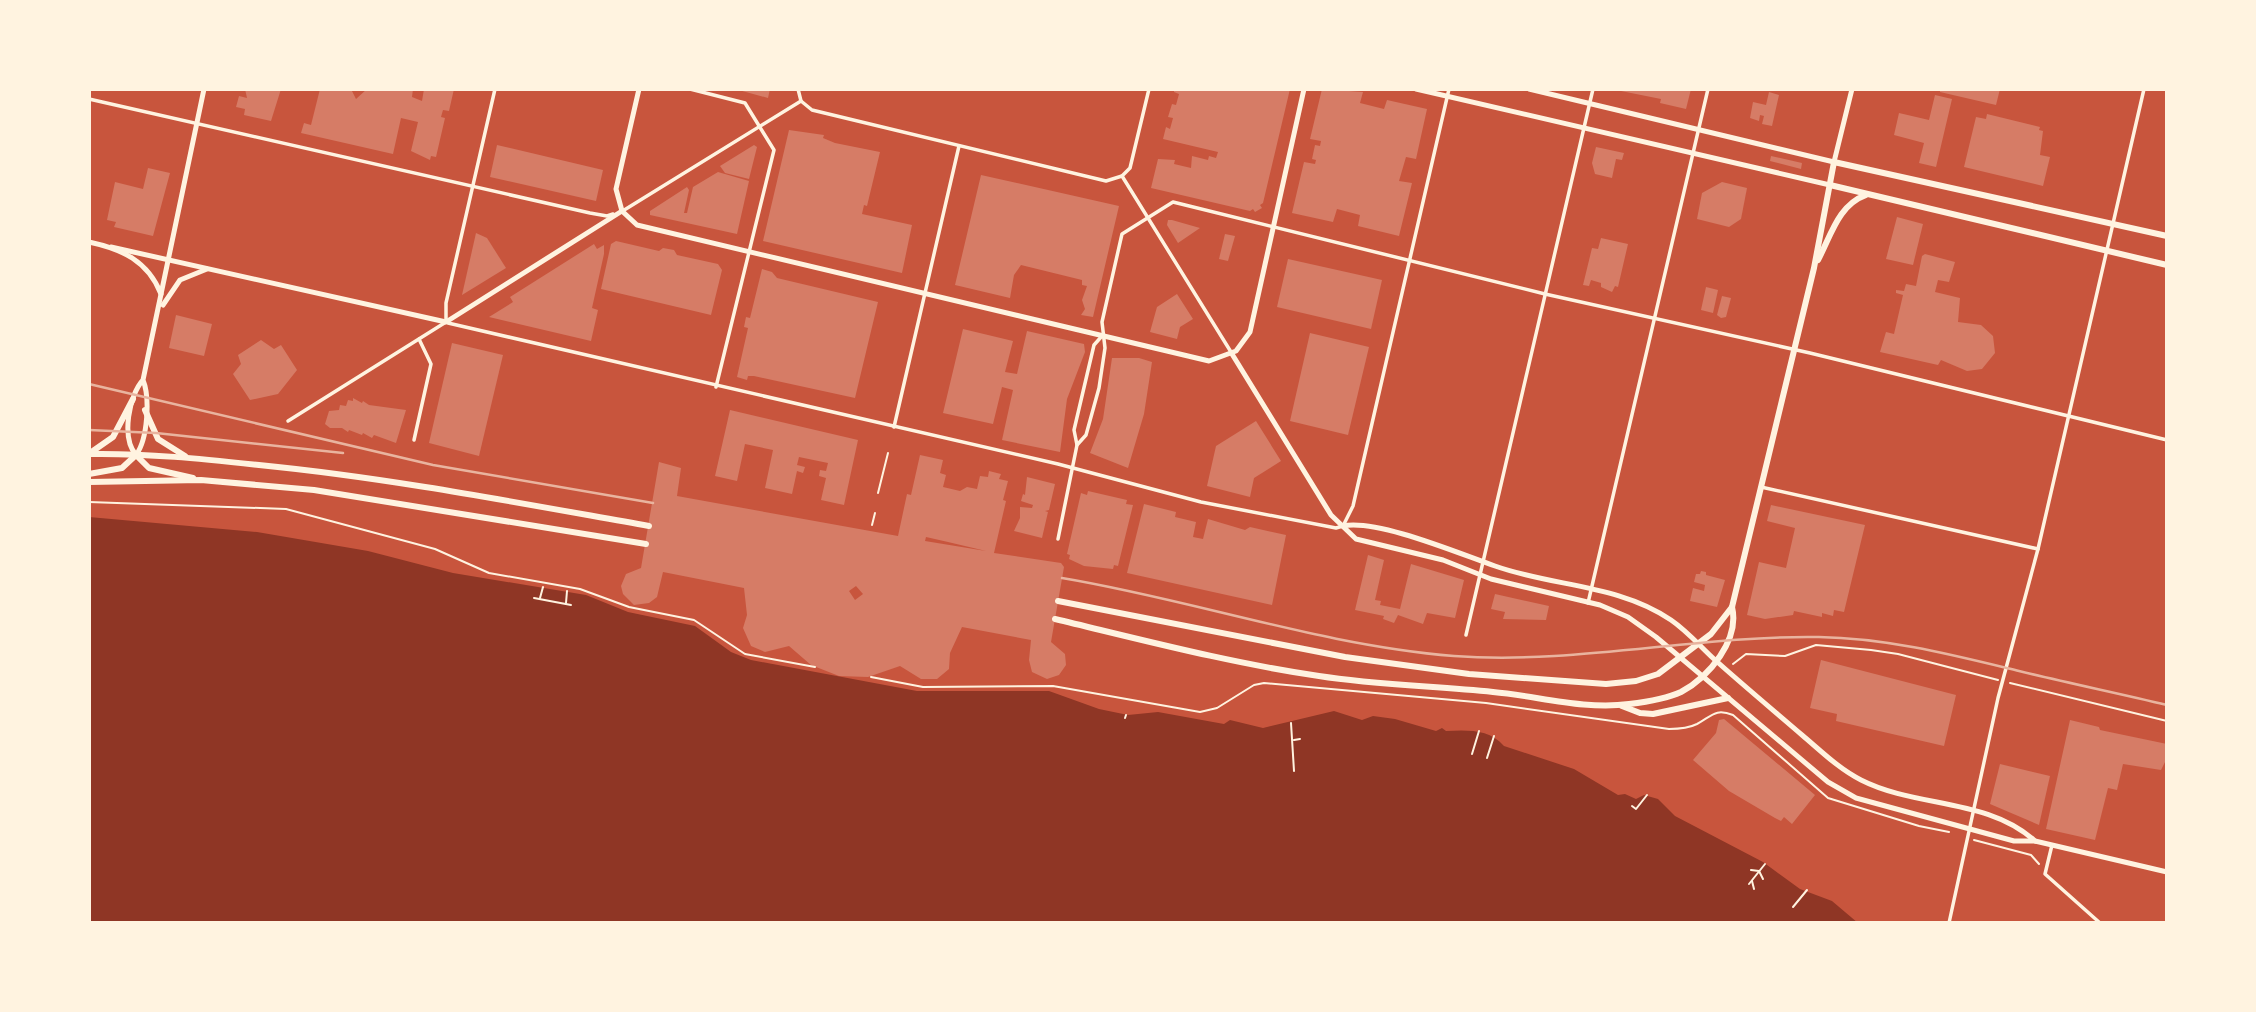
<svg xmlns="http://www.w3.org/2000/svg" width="2256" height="1012" font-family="Jost,sans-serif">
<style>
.water{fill:#8f3625}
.building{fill:#d67c66;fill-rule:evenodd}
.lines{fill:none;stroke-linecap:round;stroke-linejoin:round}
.path{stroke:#fff3e0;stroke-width:2}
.minor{stroke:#fff3e0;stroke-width:3.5}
.tertiary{stroke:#fff3e0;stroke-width:5}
.primary{stroke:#fff3e0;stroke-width:6}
.rail{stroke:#e9b49f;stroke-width:2.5}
</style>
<rect width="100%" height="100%" fill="#c8553d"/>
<path class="water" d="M89 517 257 532 368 551 453 573 586 595 628 612 695 626 731 652 751 660 917 691H1049L1099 709 1128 715 1158 712 1224 724 1230 720 1263 728 1334 711 1362 720 1373 716 1395 719 1436 731 1442 728 1446 731C1468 730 1489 729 1504 746L1574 769 1618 795 1625 794 1636 799 1644 795 1658 799 1675 816 1763 862 1800 889 1832 901 1858 923H89Z"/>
<g class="building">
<polygon points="245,89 281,89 271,121 244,115 245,109 236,107 239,96 247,98"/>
<polygon points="320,89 351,89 356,99 367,89 413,89 412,97 422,101 424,89 454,89 449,111 443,110 441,117 445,118 436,157 431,156 430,160 411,151 418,122 401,118 393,154 301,133 304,123 311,125"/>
<polygon points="735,89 770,89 768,98"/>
<polygon points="1174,89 1290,89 1263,203 1260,205 1262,208 1255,212 1253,209 1250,211 1151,188 1158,159 1175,160 1174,164 1191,168 1192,156 1208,160 1209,156 1216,158 1218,152 1163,139 1166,127 1170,129 1173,118 1168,117 1172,104 1176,105 1179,94 1174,92"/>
<polygon points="1322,89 1363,92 1360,103 1384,109 1387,100 1427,109 1416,159 1406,157 1399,181 1412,183 1399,236 1358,226 1360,215 1337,209 1333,222 1292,213 1304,162 1315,164 1316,160 1312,159 1315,145 1320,146 1321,141 1310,139"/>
<polygon points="1611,89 1691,89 1686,109 1660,103 1661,99"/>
<polygon points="1940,89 2000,89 1996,105 1940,92"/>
<polygon points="1769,92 1779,95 1772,126 1762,124 1764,116 1760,115 1759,121 1750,118 1753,102 1766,105"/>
<polygon points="1935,95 1952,99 1936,167 1919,163 1924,143 1894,135 1899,113 1929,120"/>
<polygon points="1987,114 2040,127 2039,130 2043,131 2040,155 2050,157 2043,186 1964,167 1976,117 1986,119"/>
<polygon points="789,130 824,135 823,138 835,143 880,152 867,206 864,205 862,214 912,225 902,273 763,241"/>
<polygon points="497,145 603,170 596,201 490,177"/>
<polygon points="754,145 757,147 749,179 725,173 720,166"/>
<polygon points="1596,147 1624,153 1622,160 1616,159 1612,178 1595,174 1592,163"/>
<polygon points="1771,156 1802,163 1801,169 1770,161"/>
<polygon points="148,168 170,173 153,236 114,227 116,222 107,220 115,182 143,189"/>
<polygon points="718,172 749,181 737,234 650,215 650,211 687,187 689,190 684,213 687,213 693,187"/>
<polygon points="981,175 1119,206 1093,317 1081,315 1085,309 1082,300 1087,286 1082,285 1082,280 1021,265 1014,275 1010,298 955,285"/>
<polygon points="1722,182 1747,188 1741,219 1729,227 1697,219 1702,193"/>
<polygon points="1897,217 1923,224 1913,265 1886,259"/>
<polygon points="1168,220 1172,220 1200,228 1178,243 1167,225"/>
<polygon points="476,233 487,238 506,268 462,295"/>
<polygon points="1225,234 1235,236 1228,261 1219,259"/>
<polygon points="1601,238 1628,244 1618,287 1615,286 1612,292 1601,287 1601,283 1591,280 1589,286 1583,285 1592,248 1598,249"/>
<polygon points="616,241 659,251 663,248 674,250 677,255 718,264 722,270 711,315 601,289 611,244"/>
<polygon points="594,244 597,249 604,245 604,254 592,308 598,310 591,341 489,317 513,302 510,297"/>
<polygon points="1925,254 1955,262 1949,282 1938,280 1935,292 1960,298 1958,322 1981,325 1993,336 1995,353 1982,369 1967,371 1941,360 1938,365 1880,352 1886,332 1894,334 1903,295 1896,293 1896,290 1904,291 1906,284 1916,286 1922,256"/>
<polygon points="1288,259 1382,280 1371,329 1277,307"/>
<polygon points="762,269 772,272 777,278 878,302 855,398 754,376 748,376 747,380 737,377 748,328 744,327 746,317 750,318"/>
<polygon points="1706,287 1718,290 1713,313 1701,310"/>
<polygon points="1177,294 1193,319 1180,327 1177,339 1150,332 1157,307"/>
<polygon points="1722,296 1731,298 1726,317 1721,318 1717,315"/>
<polygon points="176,315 212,324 204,356 169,348"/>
<polygon points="963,329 1013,341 1005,372 1017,374 1027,331 1084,344 1085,352 1067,399 1060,452 1002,440 1013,390 1002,387 993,424 943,413"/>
<polygon points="1310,333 1369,347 1348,435 1290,421"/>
<polygon points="261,340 274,349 281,345 297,370 278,394 250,400 233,374 241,364 238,355"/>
<polygon points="452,343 503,355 479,456 429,443"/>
<polygon points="1112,358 1139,358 1152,362 1144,414 1128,468 1090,453 1103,419"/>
<polygon points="353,398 362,403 363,401 369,405 406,410 396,443 374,435 372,438 363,433 362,435 349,430 348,432 342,428 330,428 325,424 329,411 339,410 340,405 346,406 348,400 353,401"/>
<polygon points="730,410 858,440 844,505 821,500 826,478 819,476 820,470 826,471 828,463 799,457 797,465 805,467 803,473 797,471 792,494 765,488 773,450 745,444 737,481 715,476"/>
<polygon points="1256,421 1281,461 1254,478 1250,497 1207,486 1216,446"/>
<path d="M920 455 943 460 940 473 946 475 943 487 960 491 967 487 977 489 980 476 988 477 989 471 1001 474 999 479 1008 481 1003 500 1006 501 994 553 1061 563 1064 567 1051 642 1065 654 1066 665 1059 675 1047 679 1032 672 1029 660 1031 640 962 627 950 653 949 669 937 679H921L900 666 868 677 839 676 811 665 789 646 765 652 751 646 743 628 747 615 744 588 663 572 657 597 649 603 634 605 623 594 621 586 626 574 641 568 659 462 681 468 677 496 898 536 907 494 911 495ZM926 537 948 542 986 551 925 541ZM856 586 863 594 855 600 849 591Z"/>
<polygon points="1027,477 1055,484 1049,510 1045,511 1048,512 1042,538 1014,531 1020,518 1020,507 1032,508 1033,505 1021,501 1023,494 1025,495"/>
<polygon points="1088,491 1127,500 1126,504 1133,505 1118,566 1114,565 1113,569 1084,566 1069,559 1070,555 1067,554 1081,493 1087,495"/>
<polygon points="1144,504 1176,512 1175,517 1196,522 1193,537 1203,539 1208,519 1245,530 1250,527 1286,535 1272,605 1127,573"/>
<polygon points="1771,505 1865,525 1844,612 1834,610 1833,616 1822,613 1822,617 1794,611 1793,615 1765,619 1747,615 1759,562 1786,568 1795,528 1767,521"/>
<polygon points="1368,555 1384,560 1375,600 1381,601 1380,605 1400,609 1411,564 1464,580 1455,618 1427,613 1423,624 1398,615 1394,623 1383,619 1384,616 1355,610"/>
<polygon points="1701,571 1706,572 1706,575 1725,580 1717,607 1690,601 1693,588 1704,591 1705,585 1694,582 1696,574 1700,574"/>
<polygon points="1495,594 1549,606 1546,620 1503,619 1505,612 1491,609"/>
<polygon points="1821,660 1956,695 1944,746 1836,721 1837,714 1810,708"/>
<polygon points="1724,719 1815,795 1792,824 1784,817 1781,821 1775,818 1729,791 1693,760 1716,733 1719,720"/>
<polygon points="2070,720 2099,727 2100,730 2167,744 2167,758 2161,770 2123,764 2117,790 2108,788 2095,840 2046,829"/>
<polygon points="2000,764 2050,776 2039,825 1990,804"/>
</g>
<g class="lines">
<g class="path">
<polyline points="878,493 888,453"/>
<polyline points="89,502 286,509 435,549 489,573 580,589 629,607 694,620 745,654 815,667"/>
<polyline points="872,525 875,513"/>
<polyline points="534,598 571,605"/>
<polyline points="540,598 543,587"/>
<polyline points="566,603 567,591"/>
<polyline points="1733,664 1746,654 1785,656 1816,645 1871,650 1898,654 1998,680"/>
<path d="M871 677 923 687 1053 686 1200 712 1217 708 1254 685 1264 683 1486 703 1669 729C1678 729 1689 728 1697 724 1712 716 1715 708 1733 715L1828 798 1919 826 1949 832"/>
<polyline points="2010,683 2167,721"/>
<polyline points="1125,718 1126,715"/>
<polyline points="1291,723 1294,771"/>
<polyline points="1294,740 1300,739"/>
<polyline points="1472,754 1479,731"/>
<polyline points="1487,758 1494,736"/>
<polyline points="1632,806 1636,809 1647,795"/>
<polyline points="1974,840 2031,855 2039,864"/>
<polyline points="1751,870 1759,871 1763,879"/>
<polyline points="1752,881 1754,889"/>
<polyline points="1749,884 1765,864"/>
<polyline points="1793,907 1807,890"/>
</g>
<g class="minor">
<polyline points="690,89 745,103 774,150 716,387"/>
<polyline points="798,89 801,101 812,110 1106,181 1122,176 1130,168 1149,89"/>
<polyline points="89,99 590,213 607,216 613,214"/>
<polyline points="1122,176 1231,352"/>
<polyline points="621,212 801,101"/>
<polyline points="446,320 446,303 495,89"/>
<polyline points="448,323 1058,464 1201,502 1336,528 1343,526 1353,506 1449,89"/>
<polyline points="288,421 446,322"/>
<polyline points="894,427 959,146"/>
<polyline points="414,440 431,364 419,339"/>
<polyline points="1077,445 1074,430 1094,345 1102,336"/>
<polyline points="1761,487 2038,549"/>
<polyline points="1058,539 1077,445 1086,435 1099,388 1105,348 1102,322 1122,234 1173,202 1545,294 1810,353 2167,440"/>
<polyline points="1588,603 1708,89"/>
<polyline points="1466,635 1593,89"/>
<polyline points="2052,845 2045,874 2100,923"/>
<polyline points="1949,923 1998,698 2038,549 2144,89"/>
</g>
<g class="tertiary">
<polyline points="639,89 616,189 622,211 637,225 1209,361 1236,351 1250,332 1304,89"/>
<polyline points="1416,89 1830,185"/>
<polyline points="1529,89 1834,162 1852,89"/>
<path d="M89 242C122 249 148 261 161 294"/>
<polyline points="111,247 446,322 622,211"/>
<polyline points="163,305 180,280 207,269"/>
<polyline points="1232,354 1331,515 1356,539 1443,560 1491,579 1600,605 1628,617 1656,637 1828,782 1856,798 2014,841 2035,841 2167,872"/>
<path d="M143 380C150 397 148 439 136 455 121 438 129 395 143 380L204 89"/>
<path d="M1343 526C1378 519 1460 554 1495 566 1554 587 1618 584 1671 620 1687 631 1700 646 1714 659 1743 685 1773 710 1802 735 1821 751 1839 769 1861 780 1916 808 1988 798 2035 841"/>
</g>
<g class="primary">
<polyline points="1830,185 2167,265"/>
<path d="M1818 260C1831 236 1838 205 1866 195"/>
<polyline points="145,410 158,439 185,456"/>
<polyline points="90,453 113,437 133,399"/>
<path d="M89 454C146 453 203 459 259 465 390 478 519 503 649 526"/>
<polyline points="136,455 149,468 193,478"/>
<polyline points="89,474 122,468 136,455"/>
<polyline points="89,482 201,480 314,490 646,544"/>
<polyline points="1058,601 1345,657 1469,674 1606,684 1636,681 1658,674 1711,634 1732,607"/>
<path d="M1055 619C1143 640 1230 663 1319 676 1376 685 1435 686 1493 692 1538 696 1584 710 1629 704 1646 702 1666 699 1681 692 1709 677 1740 640 1732 607L1814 268 1834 162 2167 236"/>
<polyline points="1622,706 1640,713 1653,714 1728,698"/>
</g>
<g class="rail">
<polyline points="89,384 433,465 653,503"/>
<polyline points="89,430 156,433 343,453"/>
<path d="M1062 578C1194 600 1320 645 1454 656 1576 665 1697 635 1819 637 1887 638 1953 655 2019 671 2068 683 2117 693 2167 705"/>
</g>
</g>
<rect width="2256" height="1012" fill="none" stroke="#fff3e0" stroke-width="182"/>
</svg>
